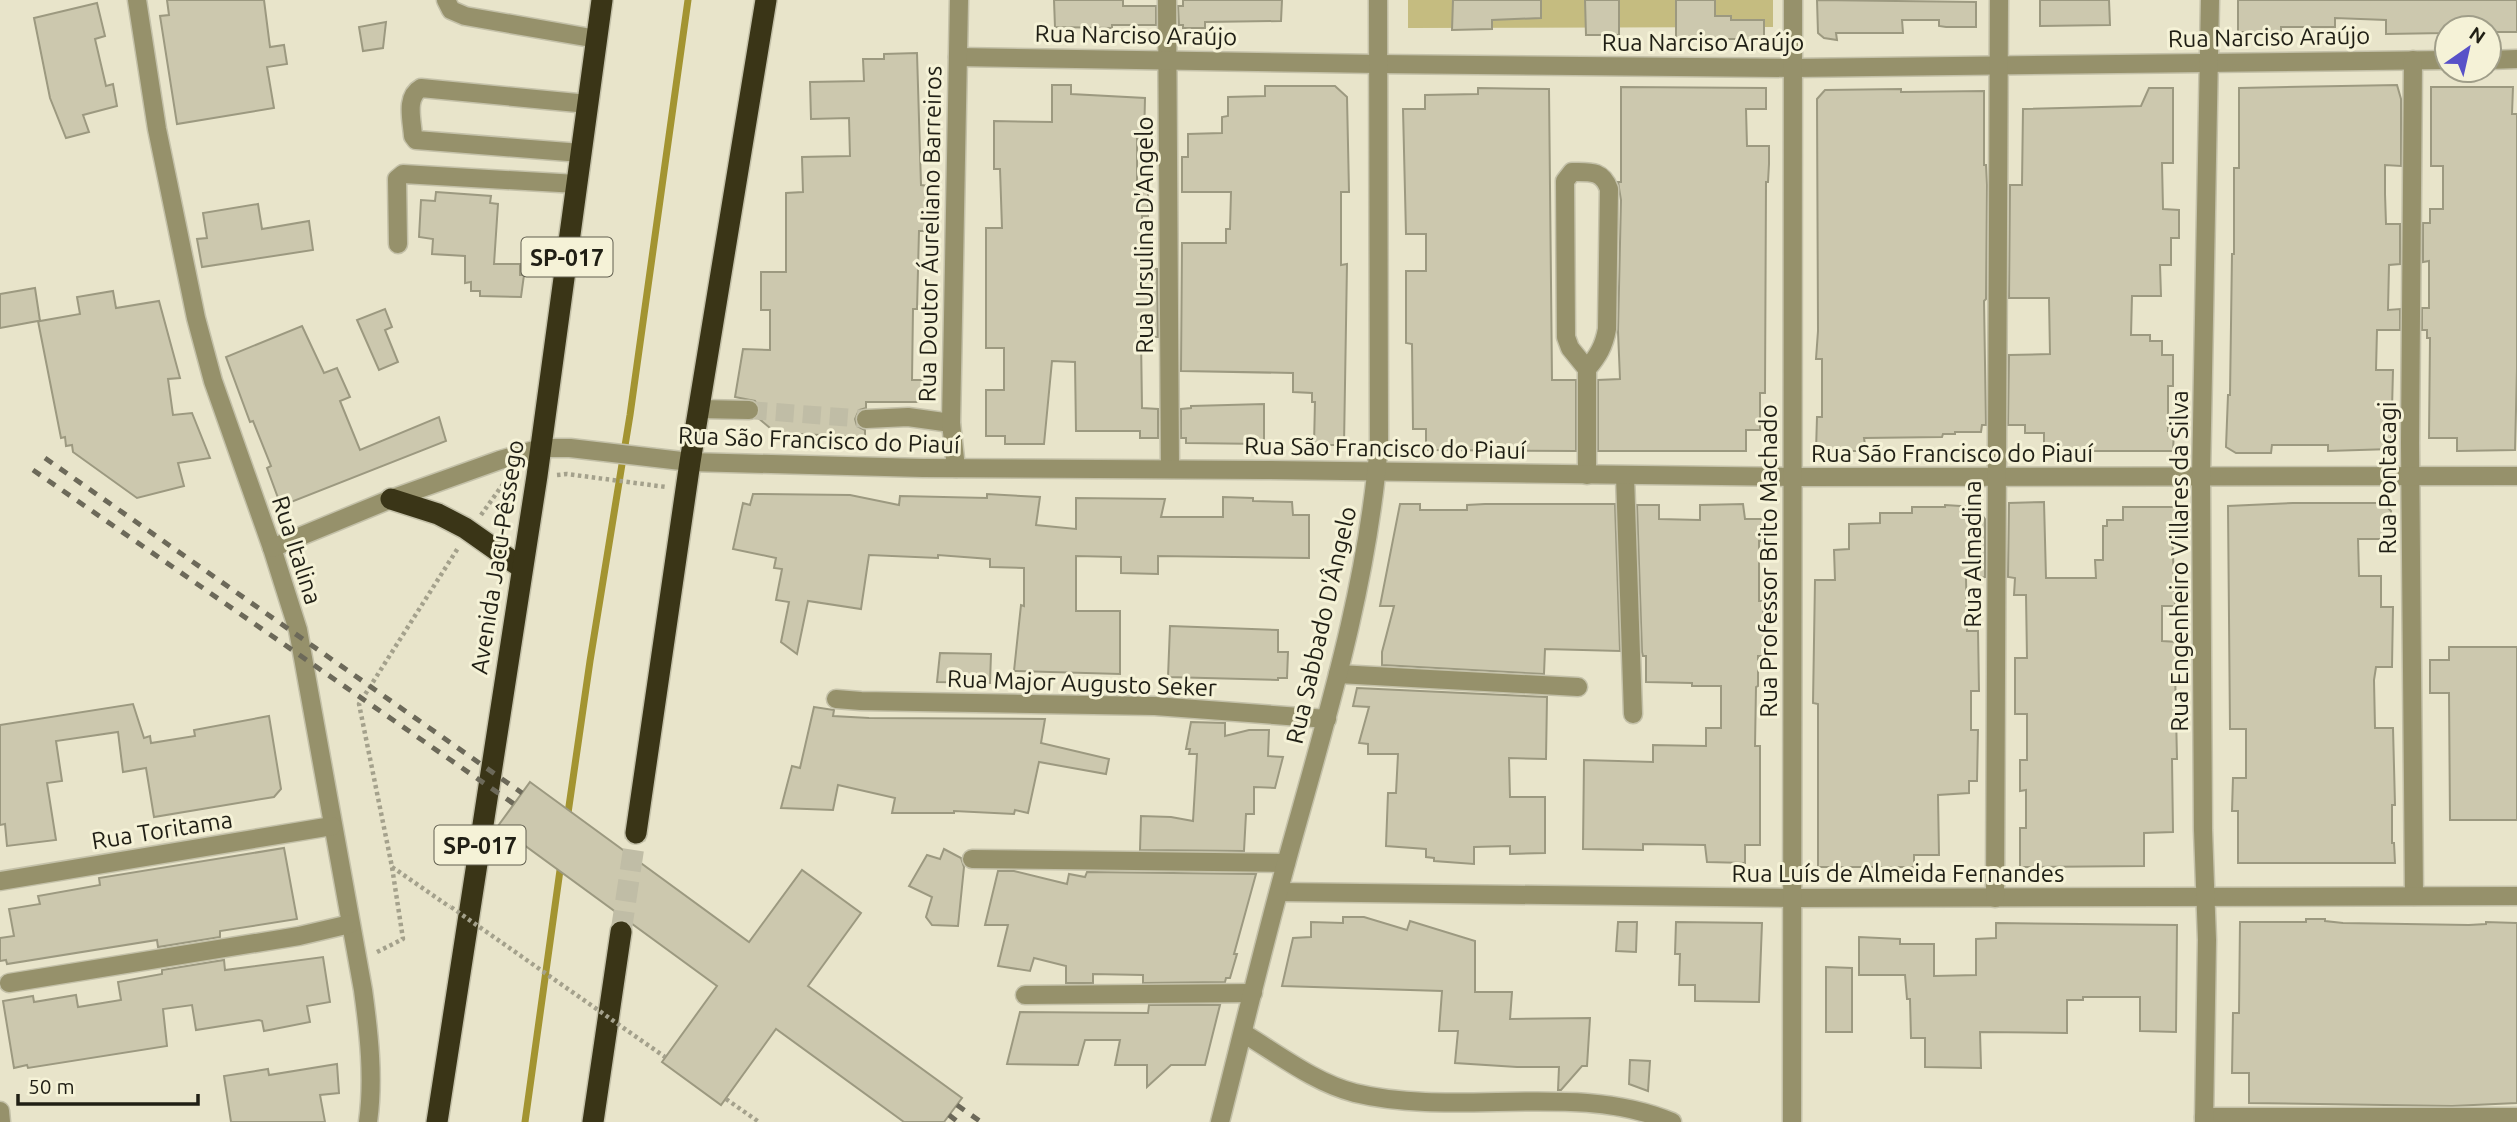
<svg xmlns="http://www.w3.org/2000/svg" width="2517" height="1122" font-family="Ubuntu,sans-serif">
<style>
.green{fill:#c5bc80}
.lines{fill:none;stroke-linecap:round;stroke-linejoin:round}
.stream{stroke:#a39431;stroke-width:7}
.building{fill:#ccc8ae;stroke:#9c9980;stroke-width:2}
.minor-tunnel{stroke:#c0bda6;stroke-width:18;stroke-dasharray:18 9;stroke-linecap:butt}
.highway-tunnel{stroke:#c0bda6;stroke-width:21;stroke-dasharray:21 10;stroke-linecap:butt}
.minor-casing{stroke:#c4c1a9;stroke-width:21}
.highway-casing{stroke:#c4c1a9;stroke-width:24}
.path{stroke:#a4a18c;stroke-width:4.5;stroke-dasharray:3.5 3.5;stroke-linecap:butt}
.minor{stroke:#96916b;stroke-width:18}
.highway{stroke:#3a3517;stroke-width:21}
.rail{stroke:#6c6959;stroke-width:5;stroke-dasharray:9 9;stroke-linecap:butt}
.path-bridge{stroke:#a4a18c;stroke-width:4.5;stroke-dasharray:3.5 3.5;stroke-linecap:butt}
.labels{text-anchor:middle;dominant-baseline:central;stroke-width:6;stroke-linejoin:round;paint-order:stroke}
.shield{fill:#f5f2d7;stroke:#605e4f;stroke-width:2}
.shield-label{font-size:23px;font-weight:bold;fill:#201f15}
.street-label{font-size:24px;fill:#201f15;stroke:#f5f2d7}
</style>
<rect width="100%" height="100%" fill="#e8e4ca"/>
<polygon class="green" points="1408,0 1773,0 1773,27 1408,28"/>
<g class="lines">
<g class="stream">
<polyline points="567,820 590,661 630,415 688,0"/>
<polyline points="525,1122 561,863"/>
</g>
</g>
<g class="building">
<polygon points="167,0 264,0 270,47 284,45 287,64 267,67 274,108 177,124 160,16 169,15"/>
<polygon points="1054,0 1123,0 1123,6 1156,6 1156,25 1112,25 1112,28 1055,27"/>
<polygon points="1183,0 1282,0 1281,21 1205,22 1205,28 1183,28 1183,25 1179,25 1178,6 1183,6"/>
<polygon points="1453,0 1541,0 1541,18 1492,20 1492,29 1452,30"/>
<polygon points="1585,0 1619,0 1619,35 1586,35"/>
<polygon points="1676,0 1715,0 1715,16 1731,16 1731,20 1764,20 1764,39 1676,39"/>
<polygon points="1817,0 1976,2 1976,27 1946,27 1939,26 1939,20 1902,20 1903,33 1836,33 1837,40 1824,38 1818,33"/>
<polygon points="2040,0 2109,0 2110,25 2040,26"/>
<polygon points="2238,0 2517,0 2517,32 2489,32 2489,28 2445,28 2445,33 2386,34 2386,20 2335,18 2335,27 2281,27 2281,32 2238,32"/>
<polygon points="97,3 105,36 95,39 106,86 113,84 117,106 83,115 89,132 66,138 50,98 34,18"/>
<polygon points="386,22 383,48 363,51 359,27"/>
<polygon points="917,53 921,185 929,186 928,231 919,231 917,309 913,309 912,380 927,380 927,402 866,402 866,408 859,410 855,419 857,426 865,430 865,437 776,433 757,417 760,410 755,401 735,397 743,349 770,350 770,310 761,310 761,272 786,272 786,193 803,192 802,157 850,156 849,118 811,119 810,82 864,81 863,59 884,59 884,54"/>
<polygon points="1052,85 1071,85 1071,94 1145,98 1144,140 1137,139 1137,182 1148,182 1148,216 1142,216 1142,229 1140,229 1140,268 1157,269 1158,337 1141,337 1142,408 1158,409 1158,438 1140,438 1140,431 1076,431 1075,362 1052,361 1044,444 1005,444 1005,436 986,436 986,390 1004,390 1004,348 986,348 986,228 1002,228 1000,169 994,169 994,121 1052,122"/>
<polygon points="2397,85 2401,99 2401,166 2385,165 2385,194 2386,224 2400,224 2400,264 2389,265 2388,310 2400,309 2400,330 2377,330 2376,370 2393,370 2391,449 2328,451 2328,445 2272,445 2271,453 2236,453 2226,447 2228,395 2230,395 2232,254 2234,254 2234,168 2239,168 2239,88"/>
<polygon points="1265,86 1335,86 1347,97 1349,192 1341,192 1341,265 1347,264 1344,445 1314,445 1315,402 1312,402 1312,393 1293,392 1293,373 1181,371 1182,243 1226,243 1226,229 1230,229 1231,192 1182,192 1182,157 1188,157 1188,134 1222,133 1222,117 1228,116 1228,97 1265,96"/>
<polygon points="1621,87 1766,88 1766,109 1746,109 1747,146 1769,146 1769,164 1768,182 1766,182 1765,393 1760,393 1760,430 1746,430 1746,451 1598,451 1598,380 1620,379 1618,331 1621,200 1618,182 1621,182"/>
<polygon points="2431,87 2513,87 2512,114 2517,114 2517,369 2515,450 2457,451 2457,438 2429,438 2430,338 2427,338 2427,330 2422,330 2422,308 2429,308 2429,261 2423,262 2423,223 2430,223 2430,209 2443,209 2443,166 2431,166"/>
<polygon points="1478,88 1549,89 1552,380 1576,380 1576,451 1426,450 1426,429 1413,429 1412,344 1406,343 1406,271 1426,271 1426,234 1406,234 1403,109 1425,109 1425,95 1478,94"/>
<polygon points="2149,88 2173,88 2173,163 2162,163 2163,209 2179,210 2179,238 2171,238 2171,265 2160,265 2161,296 2132,296 2131,335 2150,335 2150,341 2162,341 2162,355 2173,355 2173,386 2168,386 2168,431 2174,431 2173,451 2044,451 2044,433 2025,433 2025,425 2008,425 2009,355 2050,354 2049,298 2009,298 2010,185 2022,185 2023,109 2141,106"/>
<polygon points="1901,89 1901,92 1984,91 1984,165 1986,165 1987,185 1986,299 1984,301 1986,425 1982,425 1981,432 1955,432 1955,434 1943,434 1942,437 1864,438 1866,451 1816,451 1817,417 1822,417 1822,359 1816,359 1818,331 1817,99 1825,90"/>
<polygon points="436,192 491,196 490,203 498,204 494,264 520,264 520,275 524,275 521,297 480,296 480,291 471,291 471,282 465,283 465,256 432,254 433,239 419,237 421,200 435,201"/>
<polygon points="258,204 262,229 309,221 313,250 202,267 197,239 207,238 203,213"/>
<polygon points="35,288 40,321 80,314 77,297 113,291 116,308 159,301 180,378 168,379 173,415 192,413 210,458 178,463 184,486 137,498 73,452 72,445 66,446 65,437 61,438 38,321 0,328 0,294"/>
<polygon points="385,309 392,327 385,330 398,362 379,370 357,320"/>
<polygon points="302,326 324,373 337,368 350,397 340,401 360,450 439,417 446,441 281,506 267,468 271,466 253,421 250,422 226,357"/>
<polygon points="1264,404 1264,444 1186,443 1186,438 1181,438 1181,409 1191,408 1191,406"/>
<polygon points="753,494 850,495 899,505 900,496 987,498 987,494 1040,497 1036,525 1076,529 1076,498 1165,499 1161,517 1223,517 1223,497 1253,498 1253,501 1292,502 1293,515 1309,515 1309,558 1158,556 1158,574 1121,573 1121,557 1076,556 1076,611 1120,611 1120,674 1014,671 1021,605 1024,606 1024,568 990,567 990,559 938,555 938,558 869,555 861,609 808,601 797,654 781,642 789,602 776,600 782,569 774,568 776,558 733,549 743,503 750,505"/>
<polygon points="2044,502 2046,578 2096,578 2095,560 2103,560 2103,526 2107,526 2107,520 2123,520 2123,507 2175,507 2175,530 2172,530 2175,606 2162,606 2162,641 2178,642 2178,668 2175,668 2177,759 2172,759 2173,832 2144,833 2144,866 2020,867 2020,828 2026,828 2026,790 2020,791 2020,760 2027,760 2027,714 2015,714 2015,658 2027,658 2026,595 2014,595 2015,578 2008,577 2009,503"/>
<polygon points="2293,503 2383,503 2391,511 2392,539 2358,539 2359,576 2381,576 2381,607 2393,607 2392,667 2376,667 2374,680 2375,728 2393,728 2395,805 2392,805 2392,843 2394,843 2395,863 2238,863 2238,811 2232,811 2233,778 2246,778 2246,729 2230,729 2228,506"/>
<polygon points="1400,504 1420,504 1420,510 1467,510 1467,505 1485,504 1615,504 1620,651 1545,649 1544,674 1382,665 1382,652 1394,606 1380,606"/>
<polygon points="1743,504 1745,519 1765,519 1765,541 1759,541 1759,601 1763,601 1764,656 1758,656 1758,686 1756,687 1755,746 1760,746 1760,845 1745,845 1745,863 1707,862 1705,845 1643,844 1643,850 1583,849 1584,760 1653,762 1653,745 1706,746 1706,728 1721,728 1721,686 1692,686 1692,683 1646,682 1646,656 1643,656 1642,652 1637,505 1659,505 1659,519 1700,520 1700,505"/>
<polygon points="1945,505 1976,507 1985,519 1985,577 1966,578 1967,631 1978,631 1979,691 1971,691 1971,730 1978,730 1977,781 1969,781 1969,793 1938,795 1939,855 1914,855 1914,867 1818,867 1818,704 1813,703 1815,580 1835,580 1834,550 1849,549 1849,524 1880,523 1880,513 1912,513 1912,507 1945,507"/>
<polygon points="1170,626 1278,630 1278,652 1288,652 1287,678 1278,678 1278,680 1168,677"/>
<polygon points="2449,647 2517,647 2517,820 2450,820 2449,693 2430,693 2430,660 2449,660"/>
<polygon points="940,653 991,654 990,683 937,682"/>
<polygon points="1357,688 1547,697 1546,759 1509,758 1510,797 1545,797 1545,853 1510,854 1510,846 1474,847 1474,864 1434,861 1434,858 1426,857 1426,849 1386,846 1388,793 1396,793 1398,754 1368,754 1368,744 1359,743 1369,707 1353,706"/>
<polygon points="133,704 144,738 150,736 151,743 195,736 194,730 269,716 281,789 274,797 154,817 146,768 123,772 118,732 56,741 62,781 47,783 56,840 7,846 5,824 0,825 0,725"/>
<polygon points="814,707 834,710 833,716 869,718 1045,719 1041,743 1109,759 1106,774 1039,762 1028,813 1015,810 1014,814 954,811 954,813 892,813 895,798 838,785 833,810 781,808 792,766 800,768"/>
<polygon points="1191,722 1225,723 1225,736 1249,730 1269,730 1268,756 1283,757 1275,788 1254,787 1254,814 1246,814 1244,851 1140,850 1141,816 1171,817 1193,821 1197,754 1189,754 1190,749 1186,749"/>
<polygon points="530,782 749,942 802,870 861,913 808,986 962,1098 944,1122 904,1122 776,1029 721,1105 662,1062 717,986 498,826"/>
<polygon points="284,848 297,919 220,931 220,937 158,947 157,940 7,964 6,960 0,961 0,938 14,936 9,909 40,904 38,896 100,885 99,878"/>
<polygon points="944,849 961,858 964,867 958,926 932,925 926,917 932,897 909,886 927,855 940,859"/>
<polygon points="998,871 1014,871 1067,884 1069,874 1085,877 1087,872 1256,874 1234,954 1237,954 1230,978 1226,978 1225,982 1143,983 1143,975 1093,974 1093,983 1066,983 1066,966 1034,958 1030,971 998,966 1008,925 985,925"/>
<polygon points="1343,917 1364,917 1407,930 1410,921 1475,941 1475,992 1512,992 1510,1019 1590,1018 1587,1066 1582,1066 1561,1090 1558,1090 1559,1067 1517,1067 1455,1063 1458,1031 1439,1031 1442,991 1282,986 1293,938 1311,937 1311,922 1343,923"/>
<polygon points="2306,919 2325,919 2325,921 2343,923 2469,925 2486,924 2486,922 2517,923 2517,1103 2452,1106 2249,1103 2249,1073 2232,1073 2233,1013 2239,1013 2240,922 2306,922"/>
<polygon points="1618,922 1637,922 1636,952 1616,951"/>
<polygon points="1676,922 1762,923 1759,1002 1695,1001 1695,985 1679,985 1680,954 1675,954"/>
<polygon points="1996,923 2177,925 2176,1032 2140,1031 2140,997 2083,997 2083,1000 2067,1000 2067,1033 1980,1032 1981,1068 1925,1067 1925,1038 1911,1038 1910,999 1907,999 1905,975 1859,975 1859,937 1900,939 1900,944 1934,944 1934,976 1976,975 1976,939 1996,938"/>
<polygon points="323,957 330,1002 307,1006 310,1022 264,1031 262,1021 259,1020 196,1030 192,1005 163,1009 167,1046 28,1068 27,1065 14,1068 3,1001 33,996 34,1002 76,995 78,1007 121,1000 118,982 162,974 162,970 224,960 225,970"/>
<polygon points="1826,967 1852,968 1852,1032 1826,1032"/>
<polygon points="1149,1005 1220,1005 1205,1065 1171,1065 1147,1087 1147,1065 1115,1065 1120,1040 1085,1040 1078,1065 1007,1064 1020,1012 1148,1013"/>
<polygon points="1630,1060 1650,1061 1648,1091 1629,1084"/>
<polygon points="337,1064 339,1093 320,1095 325,1122 231,1122 224,1076 268,1069 269,1075"/>
</g>
<g class="lines">
<polyline class="minor-tunnel" points="749,410 866,419"/>
<polyline class="highway-tunnel" points="621,932 636,833"/>
<defs>
<g id="minor">
<path d="M137 0 157 129 196 318 213 381 272 548 298 630 363 990C369 1033 374 1079 368 1122"/>
<polyline points="446,0 451,10 465,16 597,39"/>
<polyline points="1167,0 1170,469"/>
<polyline points="958,57 1378,64 1793,68 2447,60"/>
<polyline points="2413,60 2410,443 2414,896"/>
<polyline points="2489,60 2517,59"/>
<path d="M581 153 416 140 413 136C412 120 405 97 421 88L588 104"/>
<polyline points="398,244 397,179 403,174 577,184"/>
<path d="M1587 369C1598 356 1604 346 1607 329L1609 189C1602 170 1590 172 1572 172L1565 181 1566 337 1570 348 1587 369V475"/>
<polyline points="699,409 749,410"/>
<polyline points="866,419 908,417 951,423"/>
<polyline points="956,468 951,423 959,0"/>
<polyline points="1625,476 1633,714"/>
<polyline points="272,548 391,499 500,460 541,448 570,448 690,462 923,468 1263,470 1792,477 2517,476"/>
<polyline points="1338,674 1578,687"/>
<polyline points="836,699 861,701 1155,706 1327,719"/>
<polyline points="972,859 1286,863"/>
<polyline points="0,881 332,826"/>
<polyline points="1279,892 1794,898 2517,896"/>
<polyline points="1995,898 1999,0"/>
<polyline points="9,983 299,936 350,924"/>
<polyline points="1025,995 1253,993"/>
<path d="M1243 1033C1278 1054 1315 1083 1355 1093 1458 1118 1575 1081 1672 1122"/>
<polyline points="0,1111 1,1122"/>
<polyline points="2204,1117 2517,1117"/>
<path d="M1220 1122C1242 1035 1263 947 1287 860 1325 723 1368 586 1379 443L1378 0"/>
<polyline points="1792,1122 1793,0"/>
<polyline points="2204,1122 2207,940 2203,830 2201,478 2210,0"/>
</g>
<g id="highway">
<polyline points="391,499 438,514 465,528 522,568"/>
<polyline points="636,833 690,462 766,0"/>
<polyline points="437,1122 537,476 602,0"/>
<polyline points="593,1122 621,932"/>
</g>
</defs>
<use href="#minor" class="minor-casing"/>
<use href="#highway" class="highway-casing"/>
<g class="path">
<polyline points="557,475 567,474 666,487"/>
<polyline points="481,515 506,480"/>
<polyline points="392,867 450,907"/>
<polyline points="377,952 403,939 392,867 359,704 458,548"/>
<polyline points="726,1099 759,1122"/>
</g>
<use href="#minor" class="minor"/>
<use href="#highway" class="highway"/>
<g class="rail">
<polyline points="45,458 522,793"/>
<polyline points="33,470 514,804"/>
<polyline points="957,1105 981,1122"/>
<polyline points="949,1115 958,1122"/>
</g>
<polyline class="path-bridge" points="451,907 665,1057"/>
</g>
<g class="labels">
<g class="shield">
<rect x="521.5" y="237.5" width="91" height="39" rx="5"/>
<rect x="434.5" y="825.5" width="91" height="39" rx="5"/>
</g>
<g class="shield-label">
<text x="567" y="257">SP-017</text>
<text x="480" y="845">SP-017</text>
</g>
<g class="street-label">
<text transform="translate(1136 35) rotate(1)">Rua Narciso Araújo</text>
<text transform="translate(2269 37) rotate(-1)">Rua Narciso Araújo</text>
<text x="1703" y="42">Rua Narciso Araújo</text>
<text transform="translate(930 234) rotate(-89)">Rua Doutor Áureliano Barreiros</text>
<text transform="translate(1144 235) rotate(-90)">Rua Ursulina D'Angelo</text>
<text transform="translate(819 440) rotate(2)">Rua São Francisco do Piauí</text>
<text transform="translate(1385 448) rotate(1)">Rua São Francisco do Piauí</text>
<text x="1952" y="453">Rua São Francisco do Piauí</text>
<text transform="translate(2387 478) rotate(-90)">Rua Pontacagi</text>
<text transform="translate(297 550) rotate(72)">Rua Italina</text>
<text transform="translate(1972 554) rotate(-90)">Rua Almadina</text>
<text transform="translate(497 557) rotate(-81)">Avenida Jacu-Pêssego</text>
<text transform="translate(1768 561) rotate(-90)">Rua Professor Brito Machado</text>
<text transform="translate(2179 561) rotate(-90)">Rua Engenheiro Villares da Silva</text>
<text transform="translate(1321 625) rotate(-77)">Rua Sabbado D'Ângelo</text>
<text transform="translate(1082 683) rotate(2)">Rua Major Augusto Seker</text>
<text transform="translate(162 830) rotate(-9)">Rua Toritama</text>
<text x="1898" y="873">Rua Luís de Almeida Fernandes</text>
</g>
</g>
<g transform="translate(2468 49) rotate(34)"><circle r="33" fill="#f5f2d7" stroke="#a09e89" stroke-width="2"/>
<path d="M0-5L12 26L0 18L-12 26Z" fill="#5851c8"/>
<text y="-10" font-size="19" font-weight="bold" text-anchor="middle" fill="#201f15">N</text>
</g>
<path d="M18 1094v10h180v-10" fill="none" stroke="#201f15" stroke-width="3.5"/>
<text x="28" y="1094" font-size="21" fill="#201f15" stroke="#f5f2d7" stroke-width="5" paint-order="stroke">50 m</text>
</svg>
